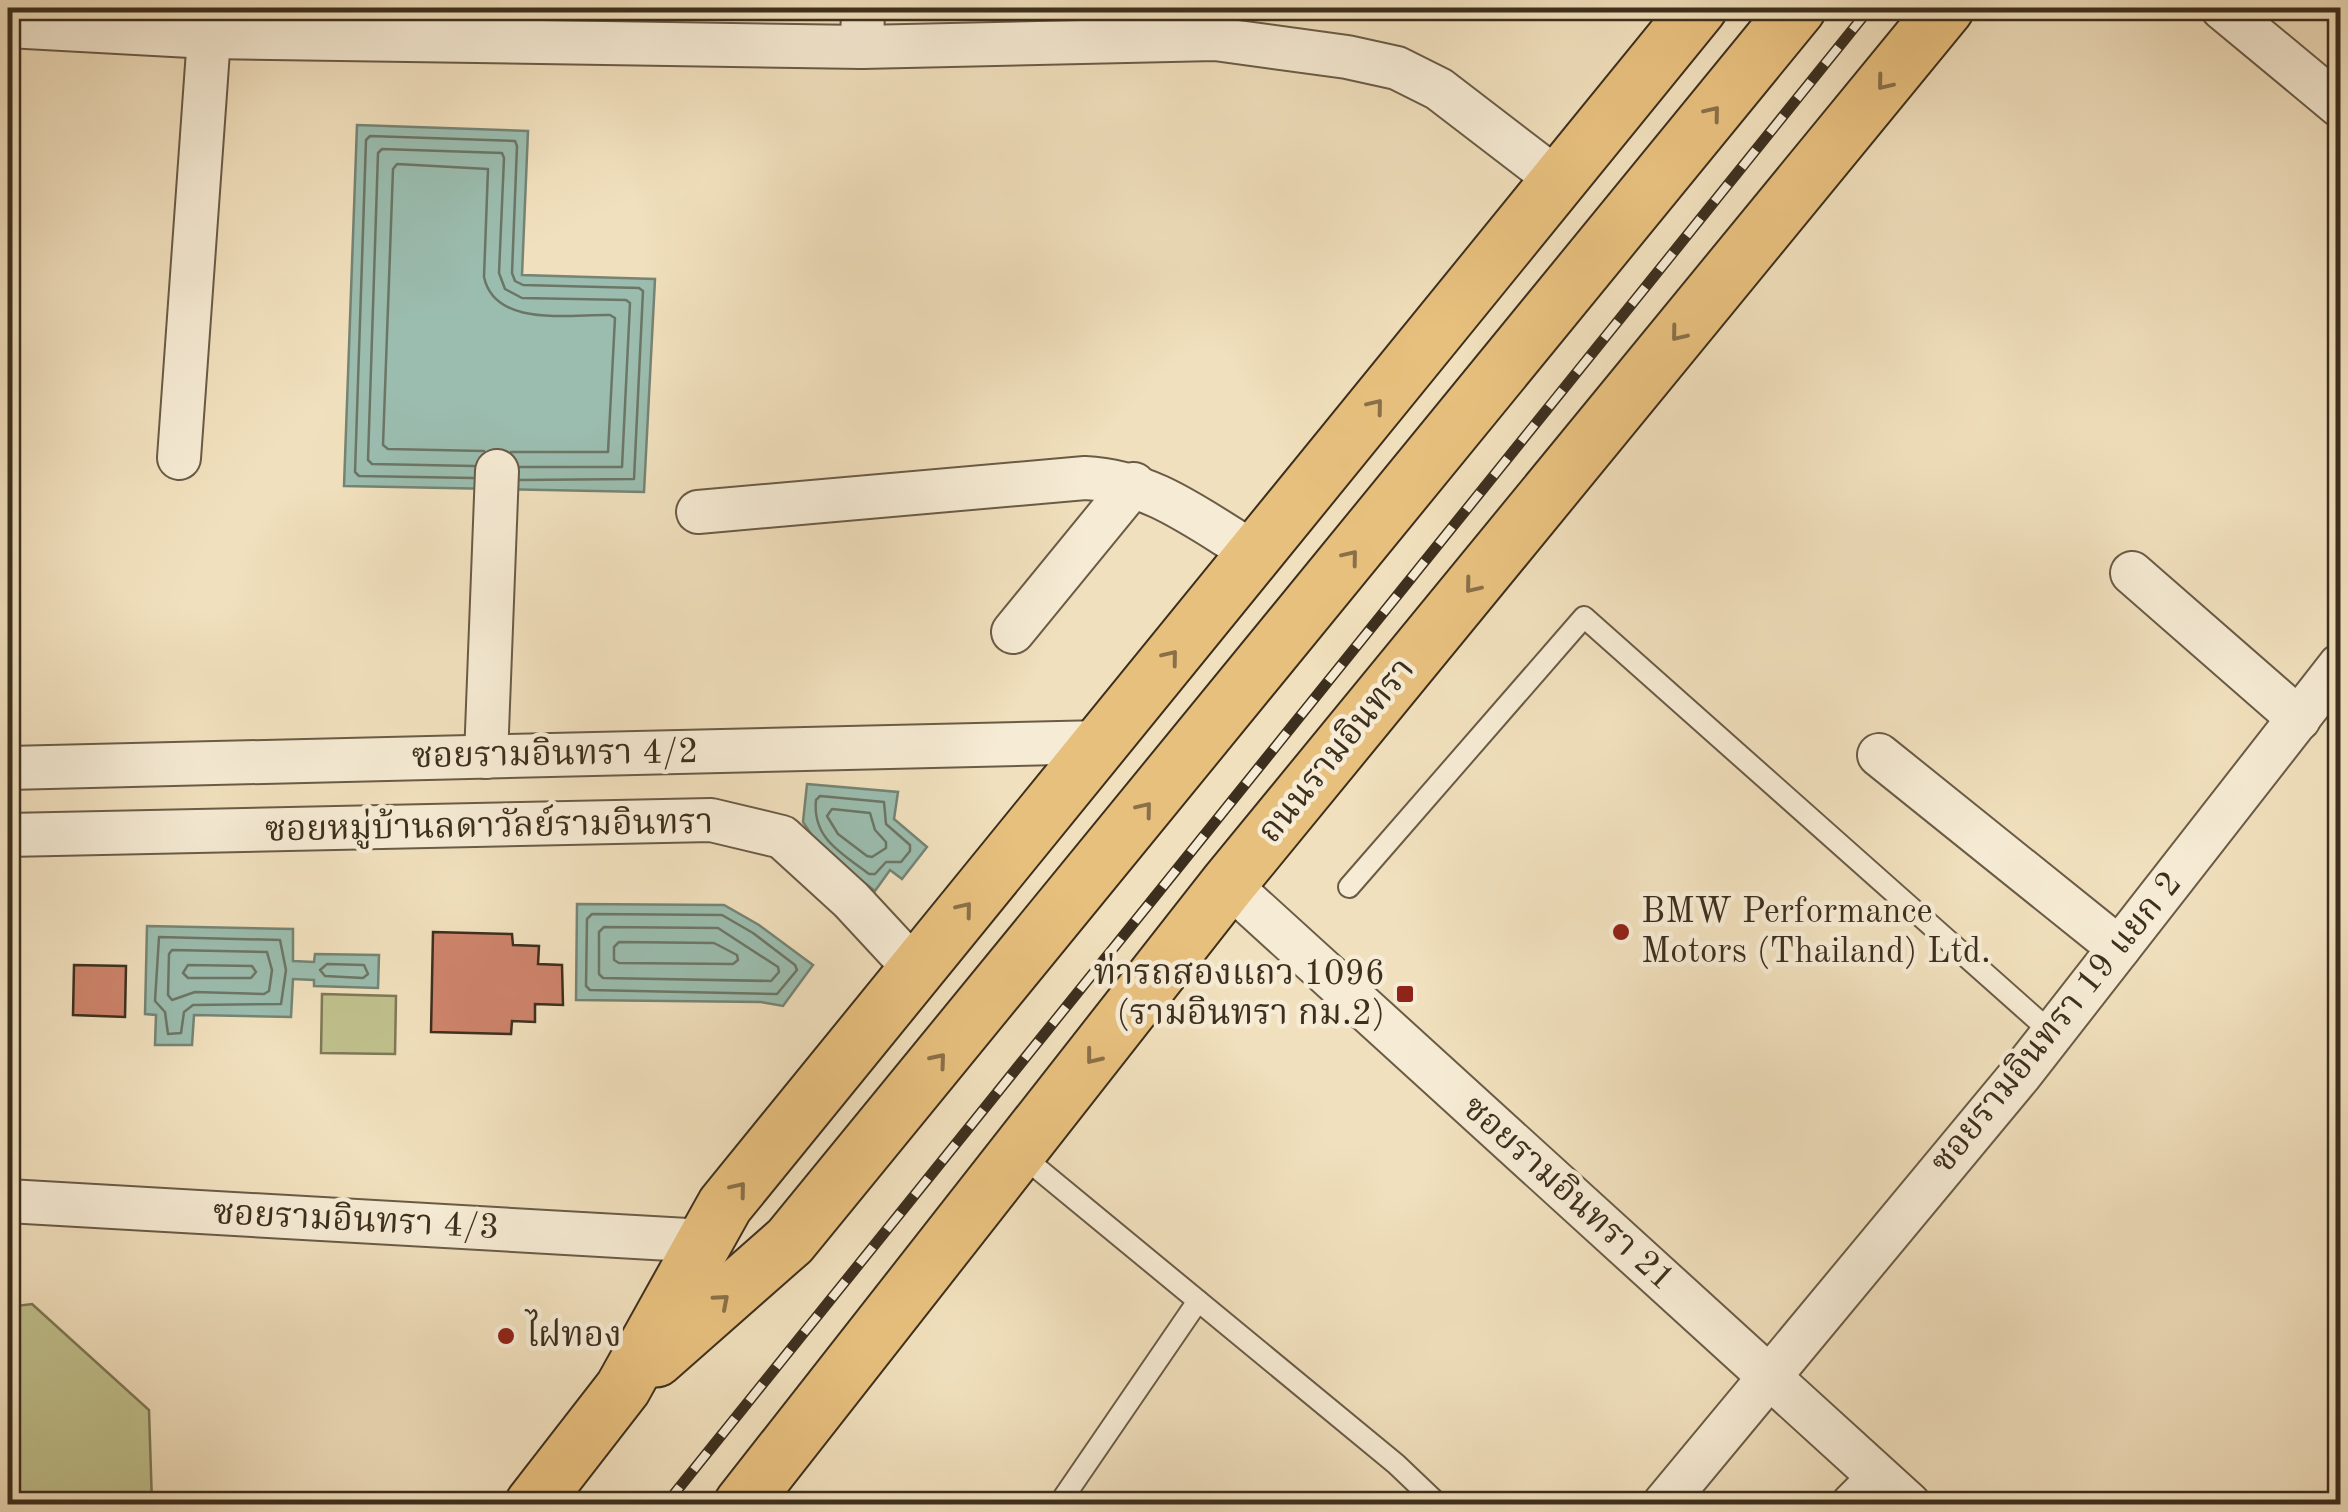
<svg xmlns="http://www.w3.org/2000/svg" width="2348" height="1512" font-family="'Old Standard TT','Noto Serif Thai',serif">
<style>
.green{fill:#c0c18d;stroke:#7e7856;stroke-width:2.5}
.water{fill:#9bbdaf;stroke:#758475;stroke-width:2.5}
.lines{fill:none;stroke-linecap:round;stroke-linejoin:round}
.shore{stroke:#6c7666;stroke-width:2.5}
.building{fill:#ce846b;stroke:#3d2f1e;stroke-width:2.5}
.lane-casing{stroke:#6a5b46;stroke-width:24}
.street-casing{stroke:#6a5b46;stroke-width:46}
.primary-casing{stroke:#3d2f1e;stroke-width:59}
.lane{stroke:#f6ebd4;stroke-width:20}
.street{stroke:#f6ebd4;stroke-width:42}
.primary{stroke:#e8c07e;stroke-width:55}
.rail-casing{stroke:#3d2f1e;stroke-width:11}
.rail{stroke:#f6ebd4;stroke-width:8;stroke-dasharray:22;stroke-linecap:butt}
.oneway{stroke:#8a7049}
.poi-dot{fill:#8f2418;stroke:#f6ebd4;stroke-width:4}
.labels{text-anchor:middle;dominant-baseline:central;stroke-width:9;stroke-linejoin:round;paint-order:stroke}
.street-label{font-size:35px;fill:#3d2f1e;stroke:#f6ebd4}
.poi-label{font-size:35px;fill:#3d2f1e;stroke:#f6ebd4;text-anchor:start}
</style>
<rect width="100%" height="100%" fill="#f1e0bd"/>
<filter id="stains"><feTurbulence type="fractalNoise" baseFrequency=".002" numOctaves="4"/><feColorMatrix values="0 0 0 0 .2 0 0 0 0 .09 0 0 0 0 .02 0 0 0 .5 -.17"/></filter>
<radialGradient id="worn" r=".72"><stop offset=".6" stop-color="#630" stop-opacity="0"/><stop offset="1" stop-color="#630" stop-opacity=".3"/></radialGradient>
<g class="green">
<polygon points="322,994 396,996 395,1054 321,1053"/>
<polygon points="32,1304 149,1410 152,1504 8,1504 8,1307"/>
</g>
<g class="water">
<polygon points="357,125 528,131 522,275 655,279 644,492 344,486"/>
<polygon points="807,784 898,792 894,819 927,847 902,879 890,870 875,891 821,849 803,822"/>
<polygon points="577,904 724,905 759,925 813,965 783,1006 761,1002 576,1000"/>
<polygon points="147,926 293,929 293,961 314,962 315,954 379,955 378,988 314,986 314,980 293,979 291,1017 194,1015 192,1045 155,1045 156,1015 145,1014"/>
</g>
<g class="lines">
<g class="shore">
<path d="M484 451 388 449 383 445 393 169 397 164 488 169 484 277C495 328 570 314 610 315L615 318 608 452H511"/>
<polyline points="474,466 372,464 368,460 378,153 382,149 502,153 504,158 499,273 505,289 522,298 626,300 630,303 622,467 520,467"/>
<polyline points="473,478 359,476 355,472 366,140 370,136 515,141 517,146 512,273 515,281 523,285 639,288 643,291 634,479 520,480"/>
<path d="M820 796 884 802 886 824 910 845V851L901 862H886L875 874H869C841 853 812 838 816 800Z"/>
<polygon points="832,809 870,813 875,830 886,842 886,848 872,857 867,856 838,834 827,816"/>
<polygon points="592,914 722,915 753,933 795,965 797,970 777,994 590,990 586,986 587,919"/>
<polygon points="604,927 718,928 778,967 779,972 771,981 603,978 599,974 599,932"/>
<polygon points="159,937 280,940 286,970 281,1004 193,1005 184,1012 181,1033 168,1034 165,1012 155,1001"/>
<polygon points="619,942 714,943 737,955 738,960 733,964 619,963 614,960 614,947"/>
<polygon points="172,950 267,952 272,970 269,991 264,994 195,992 172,1000 168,995 169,954"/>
<polygon points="327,964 364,965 368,974 363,978 325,976 320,970"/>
<polygon points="188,965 252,966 256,972 251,978 188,978 183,973"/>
</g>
</g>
<g class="building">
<polygon points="433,932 512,934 513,945 539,946 538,964 562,965 563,1005 535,1004 535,1022 512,1021 511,1034 431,1032"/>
<polygon points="74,965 126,966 125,1017 73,1015"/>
</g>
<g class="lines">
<defs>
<g id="lane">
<polyline points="1349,887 1584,617 2052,1033"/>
<polyline points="1020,1154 1396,1464 1438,1504"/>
<polyline points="1059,1504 1198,1301"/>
</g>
<g id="street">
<polyline points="2222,8 2340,106"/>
<polyline points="8,26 209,37 862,47 1215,39 1347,57 1397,68 1439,89 1559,181"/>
<polyline points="862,47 863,8"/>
<polyline points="179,458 209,37"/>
<path d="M698 512 1085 478C1152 481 1199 520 1256 554"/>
<polyline points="2132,573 2299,719"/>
<polyline points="1013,632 1134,484"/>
<polyline points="1879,755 2119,948"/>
<polyline points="486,757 497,471"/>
<polyline points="8,768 1102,742"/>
<polyline points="8,835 711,820 782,837 851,900 915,969"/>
<polyline points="1228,884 1909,1504"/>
<polyline points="8,1201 705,1241"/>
<polyline points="1664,1504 2020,1075 2340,665"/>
<polyline points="1853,1504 1879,1478"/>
</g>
<g id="primary">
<polyline points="656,1359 790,1241 1798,8"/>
<polyline points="533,1504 623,1388 725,1205 1699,8"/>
<polyline points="742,1504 1228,884 1946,8"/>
</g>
</defs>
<use href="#lane" class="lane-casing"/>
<use href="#street" class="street-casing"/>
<use href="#primary" class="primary-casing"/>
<use href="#lane" class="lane"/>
<use href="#street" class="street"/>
<use href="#primary" class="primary"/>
<defs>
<polyline id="rail" points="666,1504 1870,8"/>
</defs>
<use href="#rail" class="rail-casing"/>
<use href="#rail" class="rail"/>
</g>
<defs><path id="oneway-chevron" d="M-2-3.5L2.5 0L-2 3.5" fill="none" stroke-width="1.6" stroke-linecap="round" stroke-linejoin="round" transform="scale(2.5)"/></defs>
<g class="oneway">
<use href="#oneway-chevron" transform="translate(1884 83) rotate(129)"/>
<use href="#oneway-chevron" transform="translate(1713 113) rotate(-51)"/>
<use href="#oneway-chevron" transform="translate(1678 334) rotate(129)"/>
<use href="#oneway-chevron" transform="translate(1376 406) rotate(-51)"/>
<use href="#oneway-chevron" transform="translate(1351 557) rotate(-51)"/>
<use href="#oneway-chevron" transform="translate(1472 586) rotate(129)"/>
<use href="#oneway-chevron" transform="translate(1171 657) rotate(-51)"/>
<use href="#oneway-chevron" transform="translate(1145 809) rotate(-51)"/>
<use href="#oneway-chevron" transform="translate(965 909) rotate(-51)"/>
<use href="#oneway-chevron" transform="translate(1093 1057) rotate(128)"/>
<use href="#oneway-chevron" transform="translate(939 1060) rotate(-50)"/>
<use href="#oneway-chevron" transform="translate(739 1189) rotate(-51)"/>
<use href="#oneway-chevron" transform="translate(722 1301) rotate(-41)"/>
</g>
<g class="poi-dot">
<circle cx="1621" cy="932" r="10"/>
<rect x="1395" y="984" width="20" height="20" rx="5"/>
<circle cx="506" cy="1336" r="10"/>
</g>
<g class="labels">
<g class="street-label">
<text transform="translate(1337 751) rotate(-51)">ถนนรามอินทรา</text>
<text transform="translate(555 755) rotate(-1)">ซอยรามอินทรา 4/2</text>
<text transform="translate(489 827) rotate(-1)">ซอยหมู่บ้านลดาวัลย์รามอินทรา</text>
<text transform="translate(2057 1023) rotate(-51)">ซอยรามอินทรา 19 แยก 2</text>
<text transform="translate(1568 1194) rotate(42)">ซอยรามอินทรา 21</text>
<text transform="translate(356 1221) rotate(3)">ซอยรามอินทรา 4/3</text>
</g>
<g class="poi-label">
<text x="1641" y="912">BMW Performance<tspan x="1641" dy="40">Motors (Thailand) Ltd.</tspan></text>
<text x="1385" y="974" text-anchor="end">ท่ารถสองแถว 1096<tspan x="1385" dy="40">(รามอินทรา กม.2)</tspan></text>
<text x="526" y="1336">ไฝทอง</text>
</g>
</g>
<rect width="2348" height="1512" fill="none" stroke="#f1e0bd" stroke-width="40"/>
<rect x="10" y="10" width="2328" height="1492" fill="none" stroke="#3d2f1e" stroke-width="5"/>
<rect x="20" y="20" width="2308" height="1472" fill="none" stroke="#3d2f1e" stroke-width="2.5"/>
<rect width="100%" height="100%" filter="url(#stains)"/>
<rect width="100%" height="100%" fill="url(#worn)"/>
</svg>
